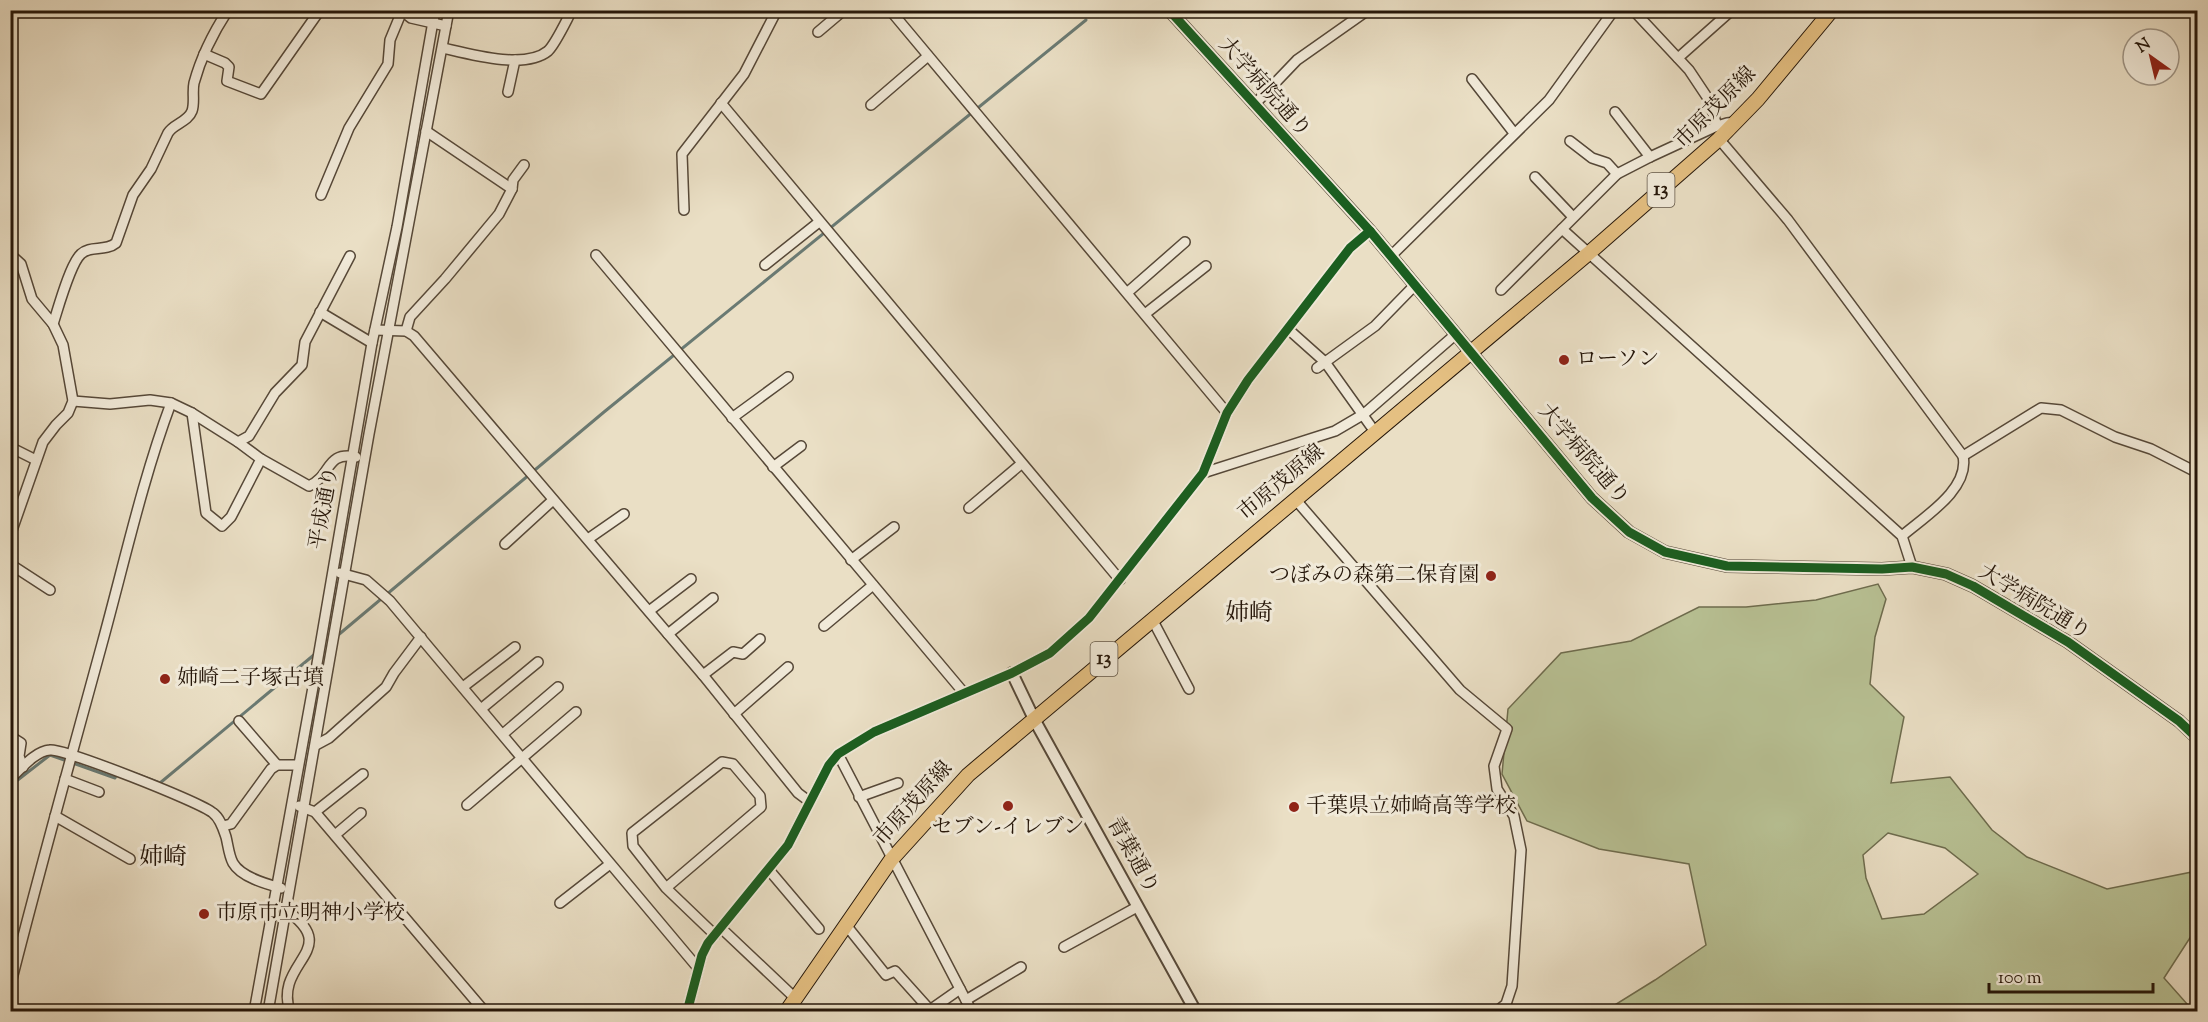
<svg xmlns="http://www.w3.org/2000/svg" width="2208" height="1022" font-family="'Sorts Mill Goudy','Noto Serif JP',serif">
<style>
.green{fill:#b8c194;stroke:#6e6c4e;stroke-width:1.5;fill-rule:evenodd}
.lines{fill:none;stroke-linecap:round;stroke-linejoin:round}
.stream{stroke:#6a7a73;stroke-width:3}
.minor-casing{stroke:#564838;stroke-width:12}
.tertiary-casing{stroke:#564838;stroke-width:14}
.primary-casing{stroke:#251609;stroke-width:16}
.minor{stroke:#f1ead9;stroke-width:9}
.tertiary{stroke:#f1ead9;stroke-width:10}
.primary{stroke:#e5c082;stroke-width:14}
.cycleway-casing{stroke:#f1ead9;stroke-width:13}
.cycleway{stroke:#1b5e20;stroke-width:9}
.poi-dot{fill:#8f2418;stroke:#f1ead9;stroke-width:2}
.labels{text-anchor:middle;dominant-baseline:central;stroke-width:6;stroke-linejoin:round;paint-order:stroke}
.shield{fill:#f1ead9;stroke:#625647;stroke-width:1.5}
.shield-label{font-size:20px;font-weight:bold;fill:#251609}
.street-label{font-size:21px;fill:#251609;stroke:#f1ead9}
.poi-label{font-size:21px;fill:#251609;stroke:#f1ead9;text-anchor:start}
.quarter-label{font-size:24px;fill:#251609;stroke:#f1ead9}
</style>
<rect width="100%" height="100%" fill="#eadfc5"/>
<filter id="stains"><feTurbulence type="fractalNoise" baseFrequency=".00333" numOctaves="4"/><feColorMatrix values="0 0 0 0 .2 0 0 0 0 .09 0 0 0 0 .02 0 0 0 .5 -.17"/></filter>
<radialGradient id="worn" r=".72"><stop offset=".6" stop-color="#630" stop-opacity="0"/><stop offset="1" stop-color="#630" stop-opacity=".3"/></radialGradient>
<path class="green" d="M1878 584 1886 599 1875 637 1870 684 1904 717 1891 783 1950 777 1992 830 2027 857 2107 889 2197 871V927L2164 978 2188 1005 2184 1012H1927L1925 1009 1915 1012 1605 1011 1655 980 1706 945 1689 864 1599 849 1527 821 1502 774 1508 709 1561 653 1631 641 1699 607H1746L1816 600ZM1888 833 1945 848 1978 874 1924 914 1882 919 1866 878 1863 855Z"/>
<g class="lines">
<g class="stream">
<polyline points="337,636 604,412 1086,20"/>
<polyline points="136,774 160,783 315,654"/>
<polyline points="10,786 50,755 115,778 117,773"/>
</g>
<defs>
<g id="minor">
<polyline points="401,10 411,18 446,26"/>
<polyline points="890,10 1227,413"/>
<polyline points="1633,10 1689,70 1709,100 1717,126"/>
<polyline points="818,32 844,10"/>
<path d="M443 48C469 54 525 70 548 51 556 43 566 21 572 10"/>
<polyline points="204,54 225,63 229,67 227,81 261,94 320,10"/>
<polyline points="1678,58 1732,10"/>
<polyline points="1472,79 1514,133"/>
<polyline points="508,92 515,60"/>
<polyline points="721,103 1120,580"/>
<polyline points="871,105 928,56"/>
<polyline points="1254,105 1297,60 1368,10"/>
<polyline points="1615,112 1650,157"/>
<polyline points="426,131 512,189"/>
<path d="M1719 139 1788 220 1963 456C1970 489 1924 517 1902 536"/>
<polyline points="1570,141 1592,158 1607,163 1617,174"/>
<polyline points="1535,177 1573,217"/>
<polyline points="321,195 349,128 388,64 390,40 402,11"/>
<polyline points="684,210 682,154 744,74 777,10"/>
<polyline points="1562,229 1902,536 1912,567"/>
<polyline points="10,254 21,264 32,299 53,324 63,345 73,401 68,413 56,425 43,442 10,536"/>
<polyline points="596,255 964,693"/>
<polyline points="1391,256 1549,100 1614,10"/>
<polyline points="765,265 819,222"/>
<polyline points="1501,290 1617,174 1650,157 1717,126 1727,123 1736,122"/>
<polyline points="1128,292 1185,242"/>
<polyline points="320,312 372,343"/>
<polyline points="1145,314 1206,266"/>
<path d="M53 324C58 309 70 264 81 254 90 245 105 252 116 243L133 195 151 169 168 133C173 124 188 122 192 111 195 103 192 92 194 83 201 57 213 33 228 10"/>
<polyline points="1288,329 1325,362 1375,432"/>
<polyline points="375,330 406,331 414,336 703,675 798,793 810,802"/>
<polyline points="406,331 410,317 445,279 499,214 512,189 513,180 524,165"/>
<polyline points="1317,368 1375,326 1415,285"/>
<polyline points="73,401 110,404 150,400 171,403 192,413 238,442 249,436 275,393 302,365 305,342 350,256"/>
<polyline points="192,413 206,513 222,526 231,517 261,459"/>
<polyline points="732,418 788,377"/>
<path d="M238 442 261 459 309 486C332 476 325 451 356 457"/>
<polyline points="10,447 36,460"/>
<polyline points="1963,456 2041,408 2061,410 2115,437 2151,449 2198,473"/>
<polyline points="773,467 801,446"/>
<polyline points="1203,473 1335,431 1364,414 1456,334"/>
<polyline points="1295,499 1460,690 1507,729 1494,766 1497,789 1514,816 1521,850 1512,986 1506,1004 1496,1012"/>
<polyline points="969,508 1021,464"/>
<polyline points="588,539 624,514"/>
<polyline points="505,544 553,500"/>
<polyline points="851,560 894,527"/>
<polyline points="10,564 50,590"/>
<polyline points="340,573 366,580 390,601 698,968"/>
<polyline points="649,611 691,579"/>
<polyline points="1152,619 1189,689"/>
<polyline points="824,626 873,585"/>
<polyline points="668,634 713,598"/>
<polyline points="703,675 733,652 743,654 760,639"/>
<polyline points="463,687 515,647"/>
<polyline points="481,709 538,662"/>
<polyline points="734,714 788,667"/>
<polyline points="239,721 277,765"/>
<polyline points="503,734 558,687"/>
<polyline points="10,736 21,743 19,756 23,767"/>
<polyline points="316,745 329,738 386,687 394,673 421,637"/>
<polyline points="838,754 972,1012"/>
<path d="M10 779C21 769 35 751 50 750 63 748 200 802 213 813 220 818 223 828 226 837 228 845 229 856 233 863 241 877 266 884 281 888"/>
<polyline points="65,779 99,792"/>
<polyline points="859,797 898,783"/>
<polyline points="467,805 576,712"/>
<polyline points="299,806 315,812 485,1012"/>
<polyline points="315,812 363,774"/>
<polyline points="55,816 130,859"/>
<polyline points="223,826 231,824 271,769 277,765 298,765"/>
<polyline points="335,835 361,813"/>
<polyline points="769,870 819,929"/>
<polyline points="666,888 761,807 760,796 733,764 722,762 632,833 633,846 666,888 715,935"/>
<polyline points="560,903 610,864"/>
<path d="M286 910C344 951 273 961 290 1012"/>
<polyline points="846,925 886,975 895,971 930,1010 960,989"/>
<polyline points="721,928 795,998"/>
<polyline points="1064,947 1137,907"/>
<path d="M10 987C39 872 71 758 102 644 124 564 142 481 171 403"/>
<polyline points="966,1000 1021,967"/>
<polyline points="254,1012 313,687 372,343 397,227 435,10"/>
<polyline points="268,1012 369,434 449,10"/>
<polyline points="687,1012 702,955 708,943 788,845 829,765 838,754 874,732 1012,673 1050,653 1089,618 1203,473 1227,413 1248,380 1350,248 1370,231"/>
</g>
<g id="tertiary">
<polyline points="1169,10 1370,231 1592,498 1629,532 1665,552 1727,566 1882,569 1912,567 1946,574 1973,586 2068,642 2179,721 2198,739"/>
<polyline points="1012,673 1034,719 1196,1012"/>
</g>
<polyline id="primary" points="786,1012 891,860 968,775 1589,253 1719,139 1758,99 1832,10"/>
</defs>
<use href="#minor" class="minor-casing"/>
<use href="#tertiary" class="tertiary-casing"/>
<use href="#primary" class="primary-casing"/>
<use href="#minor" class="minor"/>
<use href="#tertiary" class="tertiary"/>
<use href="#primary" class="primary"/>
<defs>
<g id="cycleway">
<polyline points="1169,10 1370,231 1592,498 1629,532 1665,552 1727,566 1882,569 1912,567 1946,574 1973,586 2068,642 2179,721 2198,739"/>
<polyline points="687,1012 702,955 708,943 788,845 829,765 838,754 874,732 1012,673 1050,653 1089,618 1203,473 1227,413 1248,380 1350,248 1370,231"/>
</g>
</defs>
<use href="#cycleway" class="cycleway-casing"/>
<use href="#cycleway" class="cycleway"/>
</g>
<g class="poi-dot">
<circle cx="1564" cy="360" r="6"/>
<circle cx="1491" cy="576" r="6"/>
<circle cx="165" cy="679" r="6"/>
<circle cx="1008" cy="806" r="6"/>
<circle cx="1294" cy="807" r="6"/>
<circle cx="204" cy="914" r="6"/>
</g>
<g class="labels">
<g class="shield">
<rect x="1647.5" y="173" width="27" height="34" rx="4.5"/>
<rect x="1090.5" y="642" width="27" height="34" rx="4.5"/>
</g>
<g class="shield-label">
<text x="1661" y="190">13</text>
<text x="1104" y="659">13</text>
</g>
<g class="street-label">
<text transform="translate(1264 88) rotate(48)">大学病院通り</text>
<text transform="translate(1716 108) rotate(-45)">市原茂原線</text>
<text transform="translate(1583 455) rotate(49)">大学病院通り</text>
<text transform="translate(1282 483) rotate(-40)">市原茂原線</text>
<text transform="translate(325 508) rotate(-80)">平成通り</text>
<text transform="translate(2034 603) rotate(31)">大学病院通り</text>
<text transform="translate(914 804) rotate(-48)">市原茂原線</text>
<text transform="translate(1132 856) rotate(61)">青葉通り</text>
</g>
<g class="poi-label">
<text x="1576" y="360">ローソン</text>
<text x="1479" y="576" text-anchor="end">つぼみの森第二保育園</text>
<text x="177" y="679">姉崎二子塚古墳</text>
<text x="1306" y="807">千葉県立姉崎高等学校</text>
<text x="1008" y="828" text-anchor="middle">セブン-イレブン</text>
<text x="216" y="914">市原市立明神小学校</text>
</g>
<g class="quarter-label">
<text x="1249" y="614">姉崎</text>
<text x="163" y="858">姉崎</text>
</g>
</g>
<rect width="2208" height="1022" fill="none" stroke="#eadfc5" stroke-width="36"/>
<rect x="12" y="12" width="2184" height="998" fill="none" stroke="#251609" stroke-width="3"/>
<rect x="18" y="18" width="2172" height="986" fill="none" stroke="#251609" stroke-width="1.5"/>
<g transform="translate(2151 57) rotate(326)"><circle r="28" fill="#f1ead9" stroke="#9f9586" stroke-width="1.5"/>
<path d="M0-4.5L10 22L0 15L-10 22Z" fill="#8f2418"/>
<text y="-9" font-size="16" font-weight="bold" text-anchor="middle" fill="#251609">N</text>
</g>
<path d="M1989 983v9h164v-9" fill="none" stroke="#251609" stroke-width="3"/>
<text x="1998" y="983" font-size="18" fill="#251609" stroke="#f1ead9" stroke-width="4.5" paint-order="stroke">100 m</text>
<rect width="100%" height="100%" filter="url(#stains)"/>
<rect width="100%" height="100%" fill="url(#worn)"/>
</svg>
